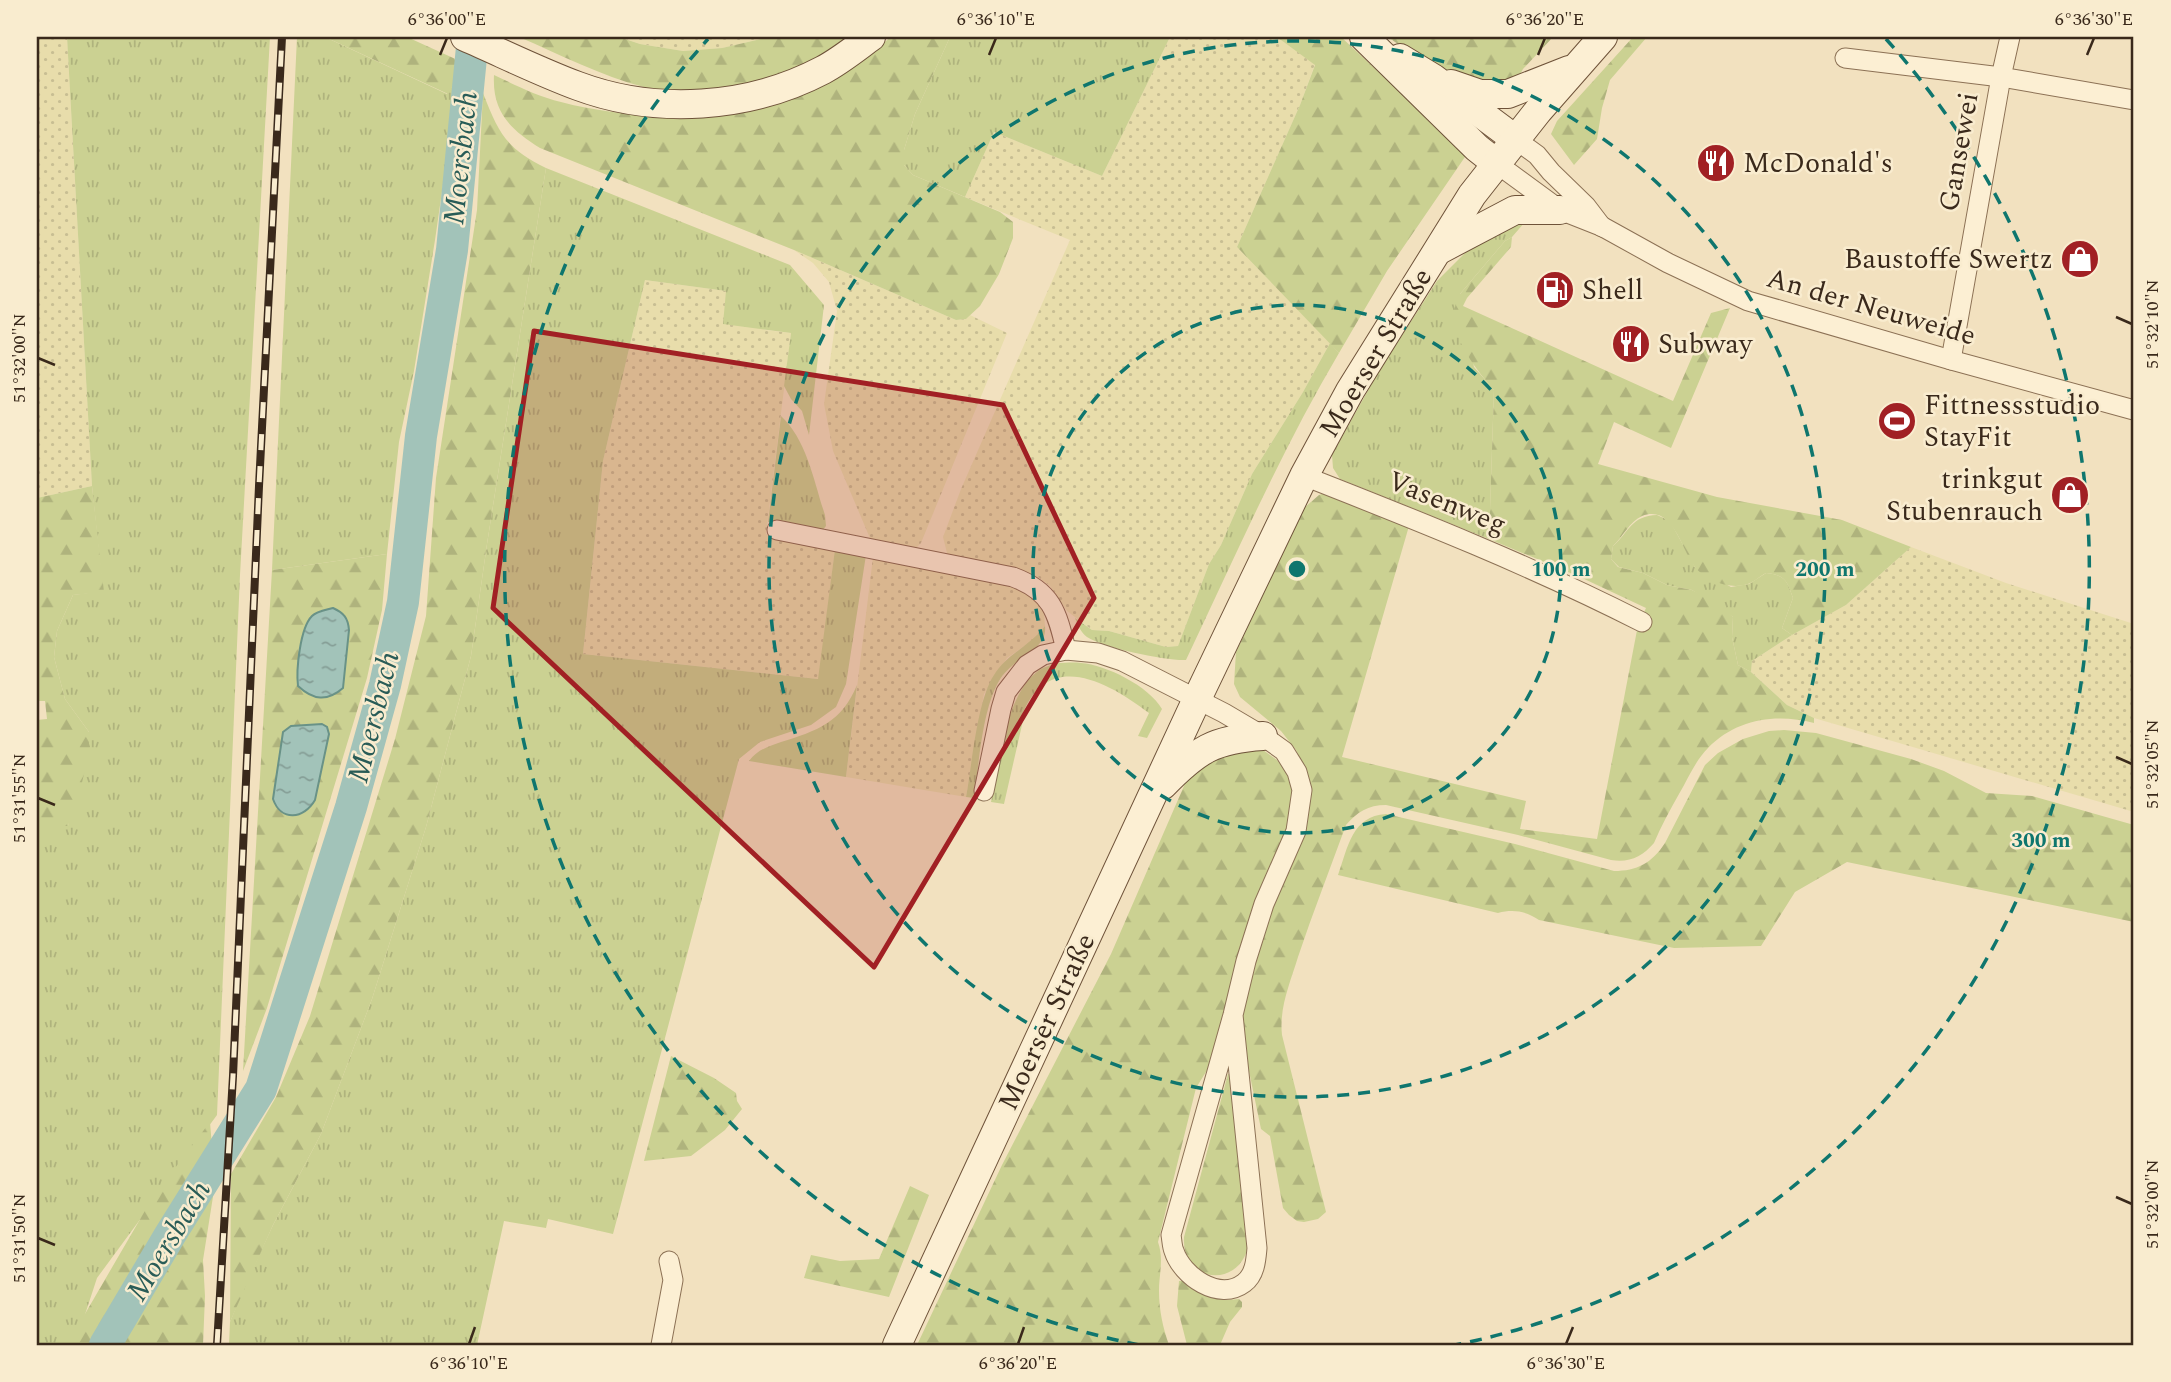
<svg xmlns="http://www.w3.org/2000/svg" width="2171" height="1382" font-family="Spectral,serif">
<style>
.farmland{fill:url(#farmland-dots)}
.grass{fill:url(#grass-tufts)}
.forest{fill:url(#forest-firs);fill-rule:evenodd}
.water{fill:url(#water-ripples);stroke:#699287;stroke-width:2}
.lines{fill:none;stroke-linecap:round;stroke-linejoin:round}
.river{stroke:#a2c3b9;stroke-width:32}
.minor-casing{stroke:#8c7155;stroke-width:21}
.secondary-casing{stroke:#6e5239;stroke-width:30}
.minor{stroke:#fcefd3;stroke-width:19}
.secondary{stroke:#fcefd3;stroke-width:28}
.rail-casing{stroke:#3a291b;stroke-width:8}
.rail{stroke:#f9eccf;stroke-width:5;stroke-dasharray:16;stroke-linecap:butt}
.marked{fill:#a12024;fill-opacity:0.2;stroke:#a12024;stroke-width:5;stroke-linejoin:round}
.ticks{fill:none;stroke:#3a291b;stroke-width:2.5}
.ring{fill:none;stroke:#0f766e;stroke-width:3.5;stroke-dasharray:12 9}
.labels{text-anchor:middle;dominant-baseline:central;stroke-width:5;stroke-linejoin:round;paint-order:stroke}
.street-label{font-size:28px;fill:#3a291b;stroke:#f9eccf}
.poi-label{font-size:28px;fill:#3a291b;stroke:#f9eccf;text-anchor:start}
.water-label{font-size:30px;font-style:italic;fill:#295c57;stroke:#f9eccf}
.centre{fill:#0f766e;stroke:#f9eccf;stroke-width:3.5}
.ring-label{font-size:21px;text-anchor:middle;font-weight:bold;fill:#0f766e;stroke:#f9eccf;stroke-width:5;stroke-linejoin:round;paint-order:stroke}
.neatline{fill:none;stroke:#3a291b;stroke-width:2.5}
.ticks-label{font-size:18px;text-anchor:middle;fill:#3a291b}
</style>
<defs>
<pattern id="farmland-dots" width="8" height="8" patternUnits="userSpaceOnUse" patternTransform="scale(1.75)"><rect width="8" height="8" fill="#e8ddab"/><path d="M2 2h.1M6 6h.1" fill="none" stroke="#c8be93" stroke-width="1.8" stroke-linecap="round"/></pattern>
<pattern id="grass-tufts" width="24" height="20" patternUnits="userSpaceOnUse" patternTransform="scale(1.75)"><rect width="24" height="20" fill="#cbd192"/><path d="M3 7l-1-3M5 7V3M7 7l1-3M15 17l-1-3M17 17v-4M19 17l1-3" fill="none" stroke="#afb37d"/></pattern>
<pattern id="forest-firs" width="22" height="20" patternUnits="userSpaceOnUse" patternTransform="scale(1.75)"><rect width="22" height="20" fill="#cbd192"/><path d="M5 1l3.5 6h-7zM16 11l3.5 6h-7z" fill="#afb37d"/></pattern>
<pattern id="water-ripples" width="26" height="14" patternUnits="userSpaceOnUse" patternTransform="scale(1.75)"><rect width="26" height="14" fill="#a2c3b9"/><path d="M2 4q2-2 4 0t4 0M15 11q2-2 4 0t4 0" fill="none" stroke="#859e96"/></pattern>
</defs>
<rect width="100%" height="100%" fill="#f2e1bf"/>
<g class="farmland">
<polygon points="37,37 67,37 92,486 37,498"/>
<polygon points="619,37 769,37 722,48 683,51 640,44"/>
<polygon points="1170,37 1277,37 1315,64 1300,105 1237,247 1330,343 1303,392 1252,474 1221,545 1209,564 1178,646 1166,647 1109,631 1092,630 1067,611 1050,586 1038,577 948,557 943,537 961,489 1070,240 965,197 994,132 1102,176"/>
<polygon points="794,250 956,320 966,319 970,315 1007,333 921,543 915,549 872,543 833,451 824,404 837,311 829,282 813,263"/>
<polygon points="645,280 726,291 765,330 791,333 766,534 835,549 819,679 583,654 603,461"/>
<polygon points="1911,547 2006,583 2134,624 2134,812 1814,718 1787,705 1751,672 1752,661 1792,635 1846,605"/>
<polygon points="873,557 1013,586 1038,601 1044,613 1045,626 1036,638 1007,658 984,694 966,797 846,777"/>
</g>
<g class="grass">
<polygon points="67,37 270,37 240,575 217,1115 97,1278 75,1345 37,1345 37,826 68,826 89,732 65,699 54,657 57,631 73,595 103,591 92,486"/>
<polygon points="297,37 325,37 447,94 455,82 451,129 435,240 414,371 399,442 387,554 272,570"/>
<polygon points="950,37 1170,37 1102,176 994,132 965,197 913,175 904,165 904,150 915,114"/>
<polygon points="546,168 790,265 824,305 809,435 802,411 791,399 784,386 791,333 723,324 726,291 645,280 603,461 583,654 818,679 835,549 866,555 846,684 836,707 811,725 760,742 739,759 613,1234 548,1219 546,1228 504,1221 477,1345 229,1345 230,1322 244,1288 273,1225 321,1134 372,999 426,827 471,656 487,544"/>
<polygon points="1525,222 1512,237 1505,241 1460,294 1474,367 1494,390 1489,539 1340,479 1333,468 1332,455 1376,376 1437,281 1486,232"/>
<path d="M1330 343 1339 353C1281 451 1235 557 1186 660 1166 661 1104 648 1087 637 1081 633 1078 625 1075 618L1092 630 1109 631 1166 647 1178 646 1209 564 1221 545 1252 474 1303 392Z"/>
<path d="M781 416C807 440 814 482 825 515L826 526 821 532 768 522Z"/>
<path d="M1657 515 1670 521 1695 567 1731 587 1749 584 1766 573C1786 575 1787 581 1793 598L1782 628 1792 635 1752 661 1751 672 1738 665 1732 637 1733 617 1692 590 1667 585 1643 573 1619 567 1611 559 1613 546C1630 531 1631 516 1657 515Z"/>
<path d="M1045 626C1048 651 1012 657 999 681 982 710 979 765 974 798L966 797C972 765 977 700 994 675 1007 654 1031 645 1045 626Z"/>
<path d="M1058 663C1065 663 1073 662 1081 663 1106 665 1149 686 1162 709L1147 738 1138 736 1149 713C1107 681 1048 649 1022 715L1024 716 1004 804 991 802C999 765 1005 695 1038 671 1043 667 1052 665 1058 663Z"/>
<path d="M857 685 846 777 749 761C757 750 769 746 781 742 817 731 842 722 857 685Z"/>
</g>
<g class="forest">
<polygon points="325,37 407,37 462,62 462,70 448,94"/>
<path d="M519 37H619L640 44 683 51 722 48 769 37H853C833 49 813 62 792 71 747 88 691 99 644 87 601 76 559 54 519 37Z"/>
<path d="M891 37H950L915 114 904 150V165L913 175 1000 212 1013 222V238L999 274 980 306 966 319 956 320 794 250 540 148C510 129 492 112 494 75 515 85 537 96 561 102 595 111 630 115 665 116L862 60Z"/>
<polygon points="1277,37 1341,37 1467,154 1387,271 1339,353 1237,247 1300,105 1315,65"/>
<polygon points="1388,37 1553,37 1523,69 1516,82 1479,87 1419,59"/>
<polygon points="1633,37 1647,37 1610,80 1602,108 1597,139 1574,165 1551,134 1557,121"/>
<path d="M483 93C499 134 506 148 546 168L487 544 471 656 426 827 372 999 321 1134 273 1225 230 1322 231 1174 276 1097 310 1016 395 739 426 616 436 478 477 210Z"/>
<path d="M1512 237 1511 247 1467 298 1463 306 1673 401 1711 313 1730 308 1671 448 1614 422 1598 464 1717 497 1842 520 1911 547 1846 605 1792 635 1782 628 1793 598C1787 581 1785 575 1766 573 1760 576 1754 582 1748 584 1730 590 1706 581 1695 567 1681 549 1673 504 1642 516 1630 521 1622 538 1613 546L1611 559 1618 567 1643 573 1667 585 1692 590 1717 603 1733 617 1732 637 1738 665 1751 672 1787 705 1814 718V723C1776 713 1736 719 1708 748 1695 761 1688 779 1679 794 1670 810 1661 826 1654 843 1642 857 1629 863 1611 860L1518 835 1386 805C1368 805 1357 812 1346 825 1330 869 1313 912 1298 957 1290 983 1279 1008 1282 1035L1326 1212 1318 1219 1304 1222 1297 1221 1289 1215 1283 1208 1270 1136 1261 1129 1243 1042 1241 1022 1264 931 1302 836 1306 772 1296 750 1281 731 1240 697 1234 684 1236 652 1304 508 1319 495 1333 490 1409 526 1342 757 1526 801 1520 829 1597 839 1638 625 1646 608 1580 577 1489 539 1494 390C1473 366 1441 326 1460 294L1505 241Z"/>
<polygon points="92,486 104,592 73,595 57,631 54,657 65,699 89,732 89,753 80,791 68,826 37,826 37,775 39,774 37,720 47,719 45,701 37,701 37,498"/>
<path d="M387 554 382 610 367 678 267 1008 243 1071 272 570ZM283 732 329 734 315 800 310 808 291 816 273 799Z"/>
<path d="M1784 730 1816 733 1911 759 1944 771 1986 793 2032 796 2134 825V922L1847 862 1795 892 1761 946 1674 948 1539 920C1526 911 1513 909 1498 913L1338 875C1348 847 1352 816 1386 814L1515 844 1614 871C1637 871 1652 863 1665 843L1705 765 1718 753 1743 739 1769 731Z"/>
<path d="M1263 750 1277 760 1289 775 1294 791 1293 815 1247 925 1209 1067 1196 1088 1158 1242C1164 1259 1159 1274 1159 1291 1159 1310 1163 1328 1169 1345H917L1002 1165 1111 954 1187 779 1204 756Z"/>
<polygon points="671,1056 714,1078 736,1093 737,1101 742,1109 725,1130 691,1156 644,1161"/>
<path d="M1228 1074H1231L1249 1242C1242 1290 1181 1284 1184 1237Z"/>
<polygon points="210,1122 215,1184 203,1260 205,1296 203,1345 74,1345 82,1319 153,1197"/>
<polygon points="910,1186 929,1195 889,1297 804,1278 811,1255 840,1261 879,1259"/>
<path d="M1179 1281H1185C1201 1296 1217 1302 1239 1299L1242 1302V1307L1230 1322 1220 1345H1187L1177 1306Z"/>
</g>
<g class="water">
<path d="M333 608C344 613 348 618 349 630L343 688C327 702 313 700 298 686 296 670 300 628 312 616 317 611 326 610 333 608Z"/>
<path d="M322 724 327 727 329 734 315 800C304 819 281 822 273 799L283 732 291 726Z"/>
</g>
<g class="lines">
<polyline class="river" points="105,1345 170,1235 261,1089 351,807 385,685 403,602 421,436 452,250 473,37"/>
<defs>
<g id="minor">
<polyline points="1845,58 2001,77 2134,100"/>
<polyline points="1515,139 1537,155 1551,172 1586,206 1602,227"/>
<polyline points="1496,163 1560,210 1603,227 1668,263 1748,301 1951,360 2134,410"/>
<polyline points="1951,360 2001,77 2010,37"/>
<path d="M1304 476C1419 521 1532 566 1642 622"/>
<path d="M777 530 1013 577C1051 591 1057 611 1066 650"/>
<path d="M984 791 1001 709 1006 692 1027 665 1043 655 1066 650 1098 653 1122 661 1224 713 1263 736 1284 751 1297 772 1302 790 1296 831 1264 904 1246 961 1233 1015 1171 1235C1172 1240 1172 1247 1174 1251 1182 1276 1219 1302 1244 1283 1255 1275 1256 1260 1257 1248L1233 1015"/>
<polyline points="661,1345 673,1280 669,1261"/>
</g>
<g id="secondary">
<path d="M465 37C502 53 540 72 578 86 656 115 749 109 823 70 840 61 856 48 871 37"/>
<polyline points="1364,37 1477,148 1496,163"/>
<polyline points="1400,58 1433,78 1515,139"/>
<polyline points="1451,84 1480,94 1508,94 1569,70"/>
<polyline points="1441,249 1515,210 1560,210"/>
<path d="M1163 785C1197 750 1214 739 1263 736"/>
<polyline points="897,1345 1197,699 1304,476 1350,391 1472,195 1538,111 1603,37"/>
</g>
</defs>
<use href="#minor" class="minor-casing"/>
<use href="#secondary" class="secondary-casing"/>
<use href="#minor" class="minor"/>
<use href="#secondary" class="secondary"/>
<defs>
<polyline id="rail" points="217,1345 233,1076 259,486 282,37"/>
</defs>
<use href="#rail" class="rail-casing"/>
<use href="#rail" class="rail"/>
</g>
<path class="marked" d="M534 331 1003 405 1094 598 874 967 493 608Z"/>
<path class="ticks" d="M440 55 447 38M989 55 996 38M1538 55 1545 38M2087 55 2094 38M2116 317 2132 324M38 358 55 365M2116 757 2132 764M38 798 55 805M2116 1197 2132 1204M38 1238 55 1245M469 1344 475 1327M1018 1344 1024 1327M1566 1344 1573 1327"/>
<g class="ring">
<circle cx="1297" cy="569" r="264"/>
<circle cx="1297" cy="569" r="528"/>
<path d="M1139 1345A792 792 0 0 1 708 39M1886 39A792 792 0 0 1 1455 1345"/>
</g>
<defs>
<symbol id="restaurant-disc" viewBox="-11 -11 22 22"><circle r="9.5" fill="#a12024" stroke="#f9eccf"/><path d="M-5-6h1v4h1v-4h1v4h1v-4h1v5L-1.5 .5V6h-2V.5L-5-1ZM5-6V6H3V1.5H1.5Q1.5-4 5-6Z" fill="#fff"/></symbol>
<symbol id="shop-disc" viewBox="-11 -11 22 22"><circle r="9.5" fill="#a12024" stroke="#f9eccf"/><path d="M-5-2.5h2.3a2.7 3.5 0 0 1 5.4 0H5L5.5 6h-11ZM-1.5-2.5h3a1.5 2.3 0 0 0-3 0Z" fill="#fff"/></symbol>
<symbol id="fuel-disc" viewBox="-11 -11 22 22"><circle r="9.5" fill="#a12024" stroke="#f9eccf"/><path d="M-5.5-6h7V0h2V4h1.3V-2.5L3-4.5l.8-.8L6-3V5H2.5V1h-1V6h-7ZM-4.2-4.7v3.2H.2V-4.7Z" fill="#fff"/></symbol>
<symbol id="stadium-disc" viewBox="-11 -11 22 22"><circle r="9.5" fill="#a12024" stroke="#f9eccf"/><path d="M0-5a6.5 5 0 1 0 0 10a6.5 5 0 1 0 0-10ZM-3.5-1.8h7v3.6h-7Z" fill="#fff"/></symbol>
</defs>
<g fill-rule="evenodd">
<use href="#restaurant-disc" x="1694" y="141" width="44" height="44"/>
<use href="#shop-disc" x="2058" y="237" width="44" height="44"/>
<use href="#fuel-disc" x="1533" y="268" width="44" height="44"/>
<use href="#restaurant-disc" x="1609" y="322" width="44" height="44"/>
<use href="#stadium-disc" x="1875" y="399" width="44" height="44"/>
<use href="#shop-disc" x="2048" y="473" width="44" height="44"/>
</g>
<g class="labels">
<g class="street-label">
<text transform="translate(1959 152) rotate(-80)">Gansewei</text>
<text transform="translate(1871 307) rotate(16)">An der Neuweide</text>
<text transform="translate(1376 353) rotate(-59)">Moerser Straße</text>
<text transform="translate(1447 503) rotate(22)">Vasenweg</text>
<text transform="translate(1047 1022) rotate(-65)">Moerser Straße</text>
</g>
<g class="poi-label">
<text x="1743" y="163">McDonald's</text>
<text x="2053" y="259" text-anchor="end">Baustoffe Swertz</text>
<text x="1582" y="290">Shell</text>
<text x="1658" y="344">Subway</text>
<text x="1924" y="405">Fittnessstudio<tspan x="1924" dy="32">StayFit</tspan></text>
<text x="2043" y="479" text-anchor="end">trinkgut<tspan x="2043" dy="32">Stubenrauch</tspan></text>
</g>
<g class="water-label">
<text transform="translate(461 158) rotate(-84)">Moersbach</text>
<text transform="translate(374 717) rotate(-76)">Moersbach</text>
<text transform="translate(169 1241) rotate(-59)">Moersbach</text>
</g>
</g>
<circle cx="1297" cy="569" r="10" class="centre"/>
<g class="ring-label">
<text x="1561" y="576">100 m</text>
<text x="1825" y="576">200 m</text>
<text x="2041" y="847">300 m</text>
</g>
<rect width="2171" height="1382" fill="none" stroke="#f9eccf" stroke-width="77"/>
<rect x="38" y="38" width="2094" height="1306" class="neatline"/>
<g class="ticks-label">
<text x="447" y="25">6°36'00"E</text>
<text x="996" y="25">6°36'10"E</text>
<text x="1545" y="25">6°36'20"E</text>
<text x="2094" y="25">6°36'30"E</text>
<text transform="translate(2152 324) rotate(-90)" y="6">51°32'10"N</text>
<text transform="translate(19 358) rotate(-90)" y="6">51°32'00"N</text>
<text transform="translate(2152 764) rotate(-90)" y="6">51°32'05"N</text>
<text transform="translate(19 798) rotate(-90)" y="6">51°31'55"N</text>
<text transform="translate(2152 1204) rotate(-90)" y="6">51°32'00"N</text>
<text transform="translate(19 1238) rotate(-90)" y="6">51°31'50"N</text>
<text x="469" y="1369">6°36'10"E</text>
<text x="1018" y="1369">6°36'20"E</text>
<text x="1566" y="1369">6°36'30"E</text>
</g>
</svg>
